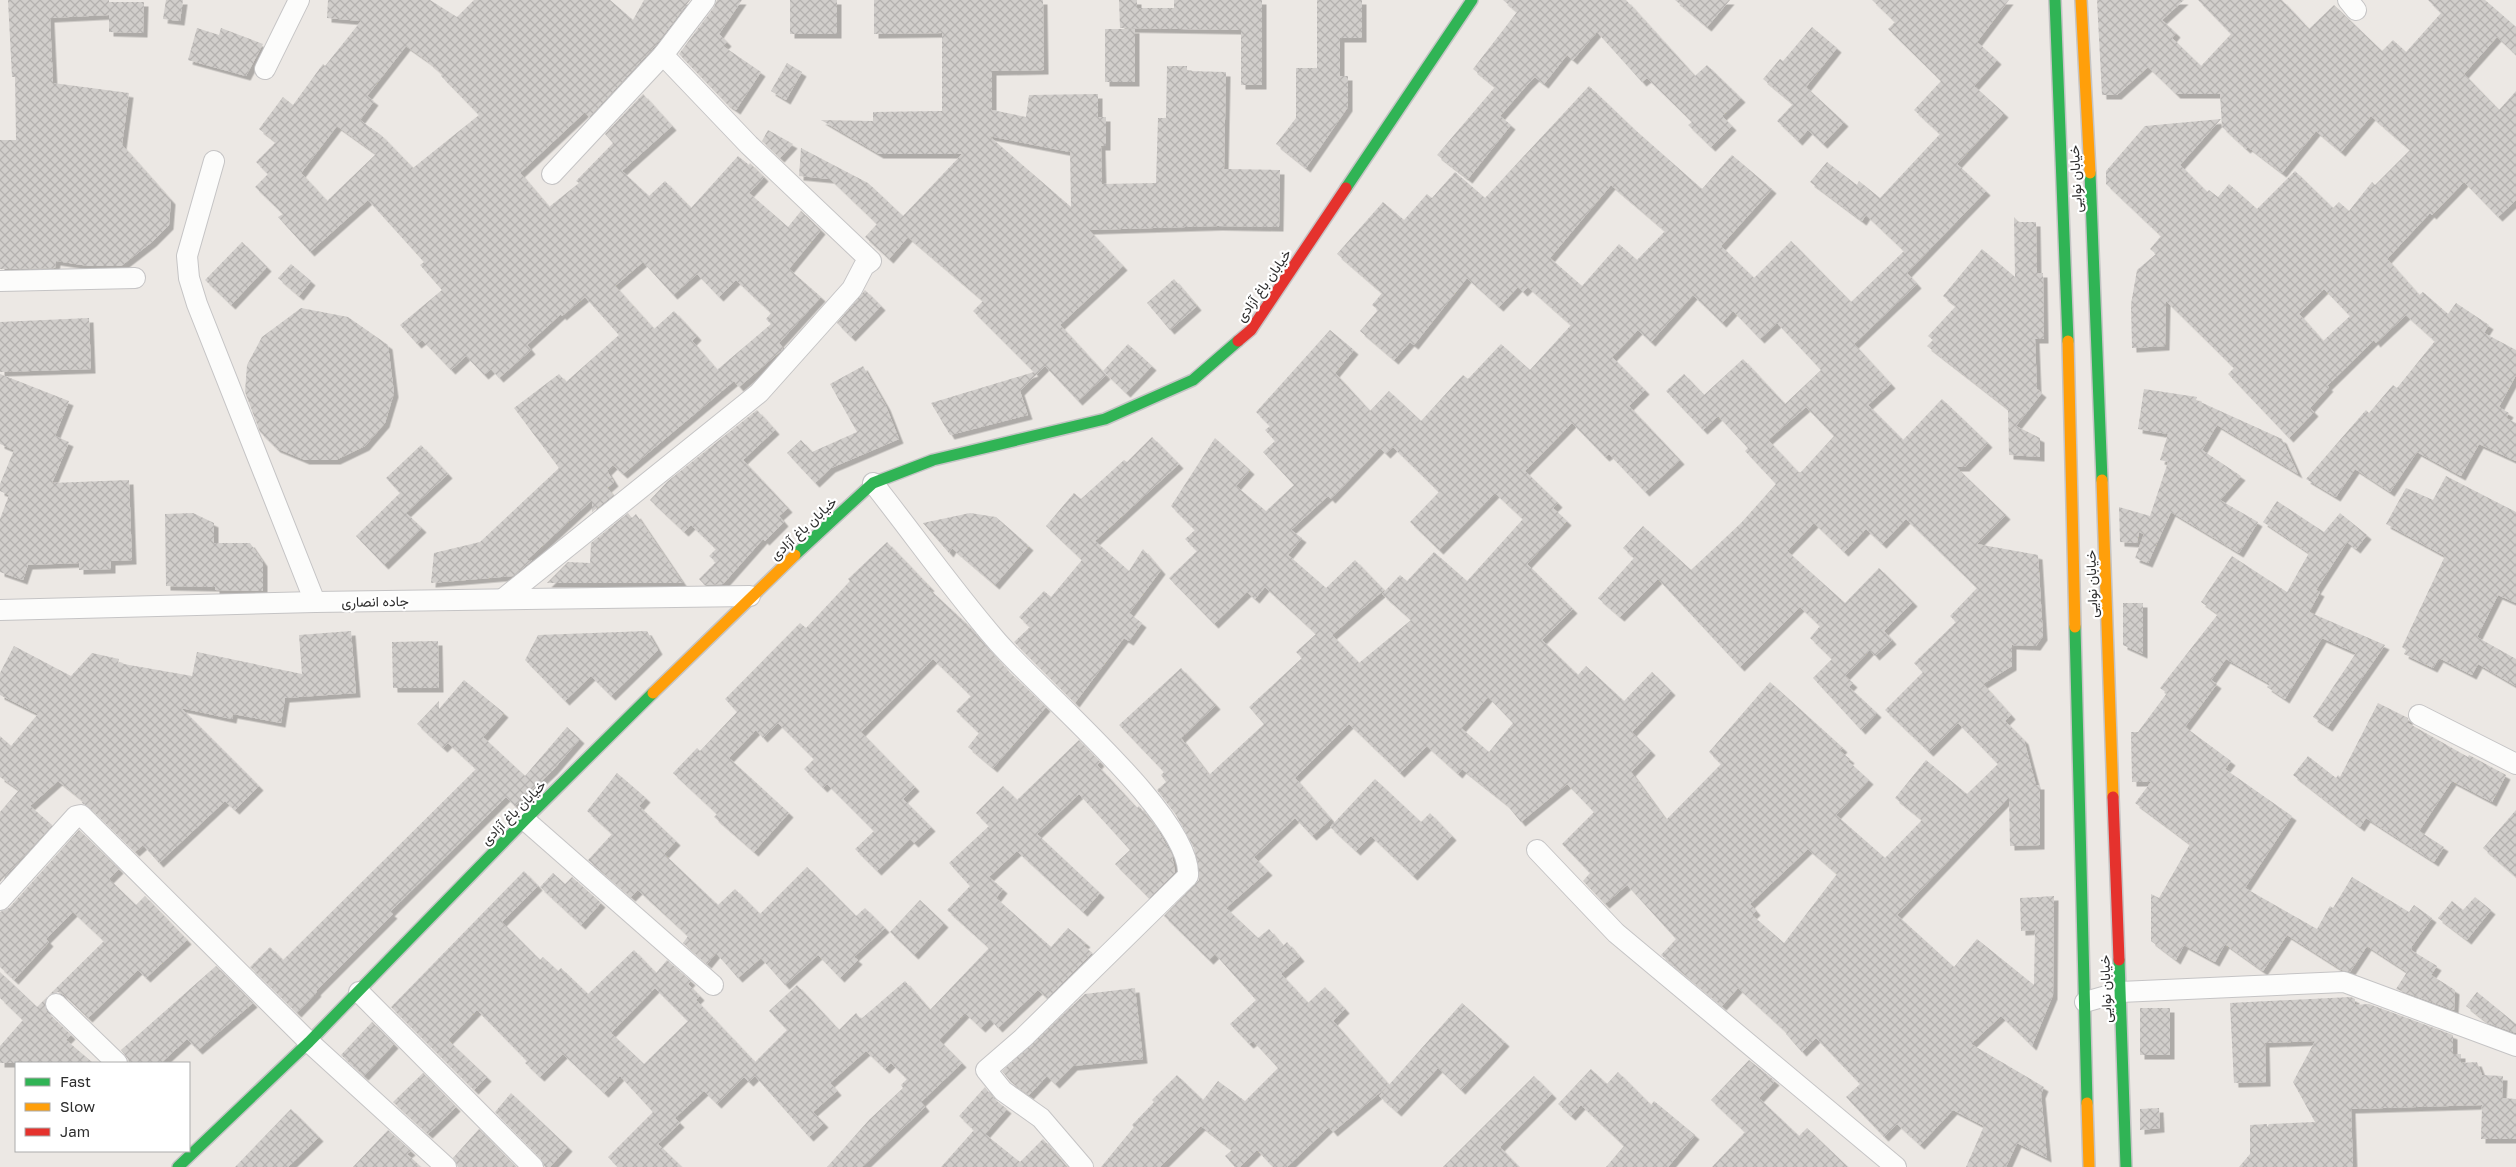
<svg xmlns="http://www.w3.org/2000/svg" width="2516" height="1167" font-family="'Golos Text',Vazirmatn,sans-serif">
<style>
.building{fill:url(#building-cross-hatch);fill-rule:evenodd;filter:url(#shadow)}
.lines{fill:none;stroke-linecap:round;stroke-linejoin:round}
.street-casing{stroke:#c5c4c5;stroke-width:22}
.fast-casing{stroke:#c5c4c5;stroke-width:14}
.slow-casing{stroke:#c5c4c5;stroke-width:14}
.jam-casing{stroke:#c5c4c5;stroke-width:14}
.street{stroke:#fcfcfb;stroke-width:20}
.fast{stroke:#30b455;stroke-width:11}
.slow{stroke:#ff9f0a;stroke-width:11}
.jam{stroke:#e5322d;stroke-width:11}
.labels{text-anchor:middle;dominant-baseline:central;stroke-width:4.5;stroke-linejoin:round;paint-order:stroke}
.street-label{font-size:14px;fill:#2e2e2e;stroke:#fff}
</style>
<defs>
<pattern id="building-cross-hatch" width="8" height="8" patternUnits="userSpaceOnUse" patternTransform="scale(1.25)"><rect width="8" height="8" fill="#d1cecb"/><path d="M0 0l8 8M0 8l8-8" fill="none" stroke="#b4b1af"/></pattern>
<filter id="shadow"><feDropShadow dx="4.5" dy="4.5" stdDeviation="0" flood-color="#0004"/></filter>
</defs>
<rect width="100%" height="100%" fill="#ece8e4"/>
<g class="building">
<polygon points="8,0 109,0 109,4 109,2 144,2 143,33 109,32 109,15 50,18 53,83 129,93 122,145 171,200 169,225 152,242 121,266 89,266 56,261 55,268 0,269 0,140 16,140 15,77 12,77"/>
<polygon points="166,0 183,0 180,21 163,19"/>
<path d="M328 0H430L457 17 474 0H610L633 20 644 0H690L654 47 589 117 585 112 520 173 549 207 579 183 576 181 613 143 605 134 643 94 672 126 622 171 649 196 665 181 691 208 738 156 749 165 750 163 764 177 749 193 788 227 801 211 821 230 789 269 821 297 779 343 783 348 782 350 739 387 734 381 623 474 613 465 607 471 614 482 607 488 613 495 592 512V500L527 560H532L513 576 431 583 434 553 480 542 559 468 514 408 559 374 566 382 619 335 585 297 562 316 561 314 527 345 531 350 499 378 491 369 484 375 466 356 451 370 422 340 417 344 400 325 442 290 420 265 424 262 368 200 310 252 278 217 283 214 255 187 268 174 256 162 276 142 259 129 283 97 293 105 323 64 325 66 361 21 327 18ZM406 46 426 60 442 74 441 76 479 115 413 168 381 135 360 120 374 101 367 96ZM337 126 376 154 327 201 301 173ZM643 262 673 295 697 274 719 297 736 280 771 313 766 319 771 324 717 370 692 341 697 336 674 311 654 329 615 286Z"/>
<polygon points="717,0 742,0 719,34 727,42 723,46 761,72 736,110 727,104 679,54 714,7"/>
<rect x="790" y="0" width="47" height="34"/>
<path d="M874 0H1043L1044 70 992 71V110L1026 117 1029 95 1098 94V117H1106V146H1101L1102 184 1156 183 1158 118H1166L1167 66H1187V71L1226 72 1224 169 1280 170 1279 227 1218 226 1089 230 1123 266 1060 325 1106 375 1078 401 1045 366 1020 391 1028 415 950 435 931 403 1034 372 973 311 983 301 908 237 889 259 865 237 877 224 830 179 799 176 801 148 868 183 903 216 962 154H879L821 120 873 121V112L942 111V33L874 34ZM989 136 1070 152 1071 207Z"/>
<polygon points="1119,0 1137,0 1137,8 1174,8 1174,0 1262,0 1262,85 1241,85 1241,30 1120,28"/>
<polygon points="1317,0 1362,0 1362,38 1340,38 1340,76 1348,76 1348,107 1306,168 1276,144 1296,118 1296,68 1317,68"/>
<polygon points="1503,0 1626,0 1695,76 1707,65 1741,98 1722,116 1732,126 1711,147 1688,125 1692,122 1647,78 1642,82 1597,32 1573,60 1567,55 1544,84 1535,77 1527,85 1500,116 1511,125 1468,179 1437,155 1495,87 1473,69 1517,12"/>
<polygon points="1675,0 1730,0 1707,27"/>
<path d="M1872 0H2009L1977 42 1997 60 1974 86 2004 113 1957 164 1986 191 1907 273 1917 284 1854 344 1891 384 1868 405 1903 440 1942 399 1988 443 1965 467H1956L2006 515 1977 544 2038 555 2043 636 2036 646 2012 645V666L1983 684 2011 715 2005 721 2024 740 2036 785H2040V845L2010 846 2009 797 1897 915 1954 967 1977 939 2034 985 2035 930 2021 931 2020 898 2054 896 2053 995 2032 1046 2001 1016 1971 1044 2044 1087 2041 1094 2047 1158 2017 1143 2006 1167H1966L1984 1126 1953 1110 1920 1145 1897 1124 1884 1137 1846 1097 1860 1084 1816 1038 1802 1052 1786 1034 1787 1033 1738 988 1722 1006 1661 955 1676 939 1627 885 1605 904 1583 881 1590 873 1562 844 1594 812 1567 784 1521 822 1506 804 1462 769 1458 774 1427 746 1400 773 1349 724 1295 778 1331 819 1312 836 1295 818 1254 857 1268 871 1226 908 1258 938 1269 929 1283 946 1287 942 1300 957 1281 974 1308 1003 1325 987 1345 1009 1333 1021 1389 1085 1333 1132 1329 1127 1287 1167H1273L1257 1150 1240 1167H1235L1225 1156 1232 1150 1201 1126 1160 1167H1101L1134 1127 1132 1125 1154 1102 1152 1100 1177 1075 1203 1100 1218 1081 1245 1101 1278 1068 1253 1041 1249 1044 1230 1024 1256 1000 1215 954 1209 960 1164 916 1199 880 1194 848 1176 815 1157 790 1166 782 1161 775 1164 772 1119 725 1181 668 1216 705 1181 738 1209 775 1264 724 1249 707 1302 658 1296 652 1316 634 1265 587 1255 599 1247 592 1214 624 1169 578 1197 551 1185 539 1195 530 1171 506 1215 438 1250 470 1236 486 1266 511 1294 485 1263 452 1275 441 1265 430 1270 426 1256 412 1330 330 1354 350 1335 373 1370 411 1389 391 1421 421 1463 375 1468 379 1501 344 1530 370 1571 325 1528 287 1523 292 1518 287 1499 307 1467 278 1414 345 1410 342 1394 360 1360 331 1378 310 1372 305 1382 293 1337 254 1383 202 1404 220 1427 194 1432 198 1455 172 1485 198 1589 86 1634 129 1702 189 1732 155 1772 189 1721 246 1754 278 1791 241 1851 302 1904 251 1866 215 1862 221 1810 182 1827 162 1857 185 1859 181 1880 198 1940 134 1914 110 1941 81 1888 29 1895 22ZM1611 185 1665 231 1637 260 1619 244 1582 286 1550 258ZM1693 295 1722 323 1733 311 1760 339 1777 323 1821 370 1785 404 1743 359 1704 395 1684 374 1666 391 1703 430 1718 416 1748 448 1745 451 1776 484 1741 523 1691 570 1643 526 1623 548 1634 558 1598 598 1620 617 1658 579 1740 667 1800 607 1820 626 1810 638 1832 659 1813 678 1861 730 1877 713 1849 687 1853 683 1845 676 1870 650 1875 656 1892 640 1884 631 1913 602 1879 568 1845 603 1787 551 1814 523 1844 552 1866 529 1882 544 1906 519 1977 588 1950 616 1956 622 1914 663 1923 672 1885 710 1929 752 1958 723 1998 764 1967 794 1926 760 1895 798 1922 820 1885 858 1836 815 1869 780 1848 761 1850 759 1840 751 1843 748 1770 682 1709 752 1721 764 1666 820 1631 772 1651 751 1632 732 1671 691 1652 672 1624 701 1586 666 1578 675 1542 640 1573 609 1527 564 1567 521 1553 508 1558 503 1525 471 1572 423 1605 457 1609 454 1645 492 1680 460 1629 406 1645 390 1612 357 1638 330 1651 342ZM1806 407 1834 436 1801 472H1798L1768 440ZM1393 447 1439 492 1410 522 1439 550 1495 493 1523 519 1467 581 1434 552 1407 581 1400 575 1382 594 1411 620 1359 663 1332 635 1384 590 1355 560 1326 588 1288 555 1302 538 1291 530 1328 496 1331 499 1380 448 1386 454ZM1488 697 1513 723 1489 752 1461 728ZM1808 849 1837 874 1784 943 1752 915 1756 911 1750 904Z"/>
<path d="M2097 0H2184L2162 20 2176 33 2172 38 2201 66 2231 34 2198 0H2282L2309 29 2334 5 2382 51 2393 40 2406 52 2441 13 2428 0H2485L2516 27V55L2497 37 2464 74 2499 110 2516 91V200L2498 217 2464 182 2432 215 2430 213 2387 259 2419 295 2423 292 2448 314 2456 303 2489 325 2484 333 2516 350V375L2499 407 2509 413 2506 418 2516 423V461L2479 444 2461 476 2417 452 2390 492 2355 469 2336 497 2306 479 2366 410 2369 413 2393 385 2397 388 2435 341 2406 315 2376 343 2374 340 2327 386 2329 387 2310 408 2314 412 2289 438 2228 374 2234 368 2166 301 2165 346 2132 348 2131 304 2137 270 2156 254 2150 249 2161 236 2106 184V171L2145 126 2221 119 2180 165 2207 192 2209 190 2218 197 2229 184 2257 209 2295 171 2333 208 2339 202 2349 211 2372 182 2375 185 2410 150 2371 116 2341 152 2316 131 2282 173 2248 147 2246 149 2222 127 2220 94H2176L2148 67 2117 95H2102ZM2324 289 2350 316 2323 341 2299 314Z"/>
<polygon points="1812,27 1837,48 1806,87 1844,122 1823,144 1808,130 1798,141 1777,121 1793,104 1763,79 1780,59 1783,61"/>
<polygon points="197,28 219,35 221,28 263,44 246,76 188,60"/>
<rect x="1105" y="29" width="30" height="53"/>
<polygon points="787,63 802,72 786,100 771,91"/>
<polygon points="768,130 793,144 780,158 762,141"/>
<polygon points="2014,217 2019,222 2036,222 2037,273 2043,273 2044,339 2035,339 2037,389 2042,393 2016,426 2040,438 2040,457 2009,455 2008,409 1927,346 1933,340 1928,336 1956,306 1943,296 1982,249 2015,277"/>
<polygon points="242,242 267,267 231,305 205,280"/>
<polygon points="291,264 311,281 299,296 278,278"/>
<polygon points="1174,279 1197,306 1170,330 1147,303"/>
<polygon points="865,290 881,306 851,337 837,323"/>
<polygon points="301,308 348,317 388,345 394,393 385,423 365,446 336,460 305,460 276,448 260,432 245,392 247,365 262,337"/>
<polygon points="89,318 91,369 0,372 0,322"/>
<polygon points="1128,344 1152,366 1126,393 1103,371"/>
<polygon points="863,366 886,406 899,439 831,468 815,483 787,453 801,440 812,452 857,432 830,384"/>
<polygon points="0,374 69,401 55,436 69,442 52,483 129,480 132,560 111,561 111,569 79,570 79,563 28,565 23,580 0,572 0,519 9,495 0,491 0,484 14,450 0,444"/>
<polygon points="2144,389 2197,397 2196,400 2282,439 2298,474 2217,425 2202,450 2241,476 2220,500 2258,522 2239,553 2171,512 2148,563 2135,558 2144,534 2139,532 2137,543 2120,542 2119,507 2150,516 2168,462 2160,460 2168,434 2138,429"/>
<polygon points="757,410 775,430 743,460 788,508 779,516 784,522 765,541 763,539 723,584 705,585 699,579 716,562 709,556 716,549 691,525 684,532 650,500 668,481"/>
<polygon points="1152,437 1179,464 1095,541 1129,571 1143,549 1161,570 1129,613 1142,623 1129,641 1124,638 1075,703 1014,642 1030,627 1019,617 1044,591 1051,597 1082,560 1046,526 1074,493 1081,499 1124,460 1127,462"/>
<polygon points="421,445 448,474 406,513 422,528 384,565 356,536 400,493 386,478"/>
<polygon points="2446,476 2516,512 2516,603 2498,595 2477,637 2516,659 2516,686 2478,664 2472,675 2439,658 2433,668 2404,654 2406,650 2402,647 2445,556 2386,524 2406,488 2433,500"/>
<polygon points="2277,501 2324,532 2340,513 2367,535 2356,549 2347,542 2316,590 2320,592 2309,612 2385,645 2328,727 2313,717 2356,653 2322,638 2285,699 2267,687 2270,684 2226,659 2211,680 2217,684 2185,727 2231,761 2225,769 2292,816 2245,888 2317,929 2330,906 2333,908 2352,877 2409,912 2414,905 2432,918 2412,946 2411,950 2437,966 2431,975 2455,990 2454,1010 2396,989 2407,972 2367,946 2350,972 2342,970 2287,935 2263,971 2225,944 2215,962 2184,945 2176,960 2151,941 2151,894 2159,898 2190,844 2135,803 2151,782 2132,782 2131,732 2138,732 2167,693 2160,688 2218,614 2201,602 2232,556 2287,592 2309,553 2263,522"/>
<polygon points="193,513 214,523 214,543 250,543 263,562 263,591 215,590 215,587 166,586 165,514"/>
<polygon points="628,513 632,518 636,514 683,583 547,583 568,562 590,563 591,543"/>
<polygon points="970,513 996,517 1029,546 995,585 952,548 949,553 923,523"/>
<polygon points="887,542 930,587 928,588 967,624 1006,669 1046,707 993,768 968,747 979,733 956,711 971,696 933,659 861,732 915,787 903,799 931,827 914,843 910,839 877,871 855,849 874,831 827,784 823,788 804,769 814,759 778,723 763,738 756,730 729,758 789,813 754,852 714,817 717,814 673,773 697,748 700,751 737,712 725,699 800,623 806,628 850,581 848,579"/>
<polygon points="2123,603 2143,603 2143,654 2123,645"/>
<polygon points="351,631 356,693 285,698 281,723 233,714 232,719 181,708 259,786 235,810 225,801 159,863 143,845 135,852 89,807 82,803 83,801 58,781 30,806 52,825 0,882 0,812 19,790 0,777 0,736 11,746 38,714 0,695 0,673 14,646 71,676 92,653 119,659 118,663 192,676 197,652 302,674 299,635"/>
<polygon points="647,631 658,650 611,696 591,676 565,701 525,660 538,635"/>
<polygon points="438,641 439,688 393,688 392,642"/>
<polygon points="464,680 504,713 483,737 525,776 567,727 580,739 553,770 515,806 506,797 390,912 393,914 316,991 317,992 297,1013 250,967 270,947 283,960 476,769 448,743 443,748 417,724 439,701 439,709"/>
<polygon points="2378,703 2408,718 2408,723 2468,757 2469,755 2506,775 2492,802 2452,781 2419,831 2444,847 2434,862 2366,818 2360,827 2293,775 2308,756 2336,778 2338,775 2340,777"/>
<path d="M1079 740 1100 762 1097 765 1137 808 1139 806 1156 827 1172 855 1175 872 1149 898 1115 864 1130 850 1079 794 1037 834 1100 893 1083 912 1017 851 989 877 1003 889 996 898 1051 947 1068 928 1086 943 1083 945 1092 953 1047 998 1038 990 998 1028 990 1019 981 1028 965 1013 939 1040 962 1063 921 1102 925 1107 862 1167H827L869 1120 903 1088 901 1085 907 1079 891 1063 885 1069 866 1051 830 1083 837 1091 813 1112 824 1123 809 1137 755 1076 749 1082 744 1077 717 1104 704 1091 675 1118 680 1123 658 1144 682 1167H618L608 1157 653 1112 620 1076 604 1093 563 1054 540 1077 525 1063 527 1061 477 1010 448 1040 487 1077 474 1090 391 1007 524 871 538 886 502 922 540 960 543 957 558 971 561 968 588 994 634 950 656 973 667 960 691 981 688 984 700 996 696 1000 755 1062 787 1030 769 1011 797 985 839 1030 856 1013 861 1019 905 981 930 1010 989 948 947 910 970 886 949 863 989 826 976 813 1003 786 1017 800ZM655 988 688 1021 644 1064 611 1033Z"/>
<polygon points="617,773 646,798 639,806 676,841 664,854 718,905 735,889 760,914 807,867 856,916 865,908 885,928 854,957 858,960 840,978 818,955 785,985 761,958 738,978 716,953 707,964 683,943 688,936 638,890 631,897 588,860 612,834 587,811"/>
<polygon points="1375,779 1421,822 1430,813 1452,836 1413,876 1371,836 1356,851 1330,827"/>
<polygon points="2516,810 2516,877 2483,848"/>
<polygon points="79,830 119,869 109,879 136,905 145,896 187,940 146,978 138,970 88,1018 64,995 58,992 49,995 104,941 73,912 46,939 49,942 14,980 0,967 0,912 9,908"/>
<polygon points="553,873 565,884 572,877 601,903 581,925 540,887"/>
<polygon points="2475,897 2491,910 2467,940 2438,918 2452,901 2463,910"/>
<polygon points="920,900 944,923 914,955 890,932"/>
<polygon points="216,966 253,1003 198,1050 187,1039 161,1063 129,1063 128,1059 121,1050"/>
<polygon points="0,972 37,1007 47,997 45,1007 47,1012 71,1035 66,1040 93,1063 0,1063 0,1046 23,1020 0,998"/>
<polygon points="1135,988 1143,1059 1073,1066 1055,1084 1047,1076 1029,1095 1011,1082 1002,1071 1085,994"/>
<polygon points="2477,992 2516,1024 2516,1033 2488,1023 2466,1006"/>
<polygon points="2351,997 2355,999 2355,1005 2369,1004 2453,1035 2453,1054 2461,1054 2461,1063 2477,1062 2482,1075 2503,1076 2502,1098 2516,1099 2516,1139 2481,1139 2482,1105 2351,1109 2353,1167 2239,1167 2250,1154 2250,1125 2267,1124 2267,1127 2269,1124 2315,1122 2293,1082 2315,1041 2265,1043 2266,1082 2234,1083 2230,1003"/>
<polygon points="1462,1003 1505,1042 1461,1090 1438,1068 1397,1112 1379,1096"/>
<rect x="2140" y="1008" width="30" height="47"/>
<polygon points="372,1022 394,1044 364,1076 341,1055"/>
<polygon points="1749,1060 1775,1081 1759,1098 1799,1136 1807,1128 1848,1167 1712,1167 1745,1132 1711,1100"/>
<polygon points="1591,1069 1607,1084 1618,1072 1651,1105 1654,1101 1695,1135 1668,1167 1606,1167 1624,1146 1581,1105 1571,1116 1558,1104"/>
<polygon points="423,1073 456,1107 428,1134 393,1102"/>
<polygon points="1534,1076 1552,1094 1500,1147 1519,1167 1443,1167"/>
<polygon points="985,1087 994,1099 1007,1109 985,1134 1020,1162 1043,1139 1067,1167 941,1167 974,1130 959,1116"/>
<polygon points="511,1093 568,1147 550,1167 545,1167 541,1159 495,1112"/>
<polygon points="2159,1108 2160,1128 2140,1130 2140,1109"/>
<polygon points="291,1109 319,1137 288,1167 235,1167"/>
<polygon points="479,1129 516,1167 458,1167 453,1158"/>
<polygon points="388,1130 411,1151 407,1154 421,1167 353,1167"/>
</g>
<g class="lines">
<defs>
<g id="street">
<polyline points="2348,0 2356,10"/>
<polyline points="265,69 299,0"/>
<polyline points="214,161 187,256 189,278 197,304 315,602"/>
<polyline points="552,174 663,55 705,0"/>
<polyline points="0,281 135,278"/>
<path d="M873 483C914 535 952 589 995 639 1035 687 1193 817 1188 876L1023 1038 986 1070 1003 1091 1041 1118 1083 1167"/>
<polyline points="504,598 759,393 852,289 864,266 871,261 749,145 663,55"/>
<polyline points="0,610 315,602 750,596"/>
<polyline points="2419,715 2516,764"/>
<polyline points="525,820 713,985"/>
<polyline points="1537,850 1616,933 1896,1167"/>
<polyline points="0,900 76,816 81,815 309,1042 446,1167"/>
<polyline points="359,992 533,1167"/>
<polyline points="2085,1002 2120,992 2344,982 2516,1046"/>
<polyline points="56,1004 117,1063"/>
</g>
<g id="fast">
<polyline points="2055,0 2068,341"/>
<polyline points="2090,173 2102,480"/>
<polyline points="1346,188 1472,0"/>
<polyline points="795,555 873,483 933,460 1105,419 1193,380 1238,341"/>
<polyline points="2075,627 2087,1103"/>
<polyline points="2119,960 2126,1167"/>
<polyline points="178,1167 309,1042 525,820 653,693"/>
</g>
<g id="slow">
<polyline points="2081,0 2090,173"/>
<polyline points="2068,341 2075,627"/>
<polyline points="2102,480 2113,797"/>
<polyline points="653,693 795,555"/>
<polyline points="2087,1103 2089,1167"/>
</g>
<g id="jam">
<polyline points="1238,341 1251,330 1346,188"/>
<polyline points="2113,797 2119,960"/>
</g>
</defs>
<use href="#street" class="street-casing"/>
<use href="#fast" class="fast-casing"/>
<use href="#slow" class="slow-casing"/>
<use href="#jam" class="jam-casing"/>
<use href="#street" class="street"/>
<use href="#fast" class="fast"/>
<use href="#slow" class="slow"/>
<use href="#jam" class="jam"/>
</g>
<g class="labels">
<g class="street-label">
<text transform="translate(2075 179) rotate(-93)">خیابان نوایی</text>
<text transform="translate(1263 285) rotate(-55)">خیابان باغ آزادی</text>
<text transform="translate(803 528) rotate(-43)">خیابان باغ آزادی</text>
<text transform="translate(2091 584) rotate(-92)">خیابان نوایی</text>
<text transform="translate(375 601) rotate(-1)">جاده انصاری</text>
<text transform="translate(513 812) rotate(-45)">خیابان باغ آزادی</text>
<text transform="translate(2105 989) rotate(-92)">خیابان نوایی</text>
</g>
</g>
<rect x="15" y="1062" width="175" height="90" fill="#ffffff" stroke="#ababab"/>
<rect x="25" y="1078" width="25" height="8" fill="#30b455" stroke="#ababab"/>
<text x="60" y="1087" font-size="15" fill="#2e2e2e">Fast</text>
<rect x="25" y="1103" width="25" height="8" fill="#ff9f0a" stroke="#ababab"/>
<text x="60" y="1112" font-size="15" fill="#2e2e2e">Slow</text>
<rect x="25" y="1128" width="25" height="8" fill="#e5322d" stroke="#ababab"/>
<text x="60" y="1137" font-size="15" fill="#2e2e2e">Jam</text>
</svg>
